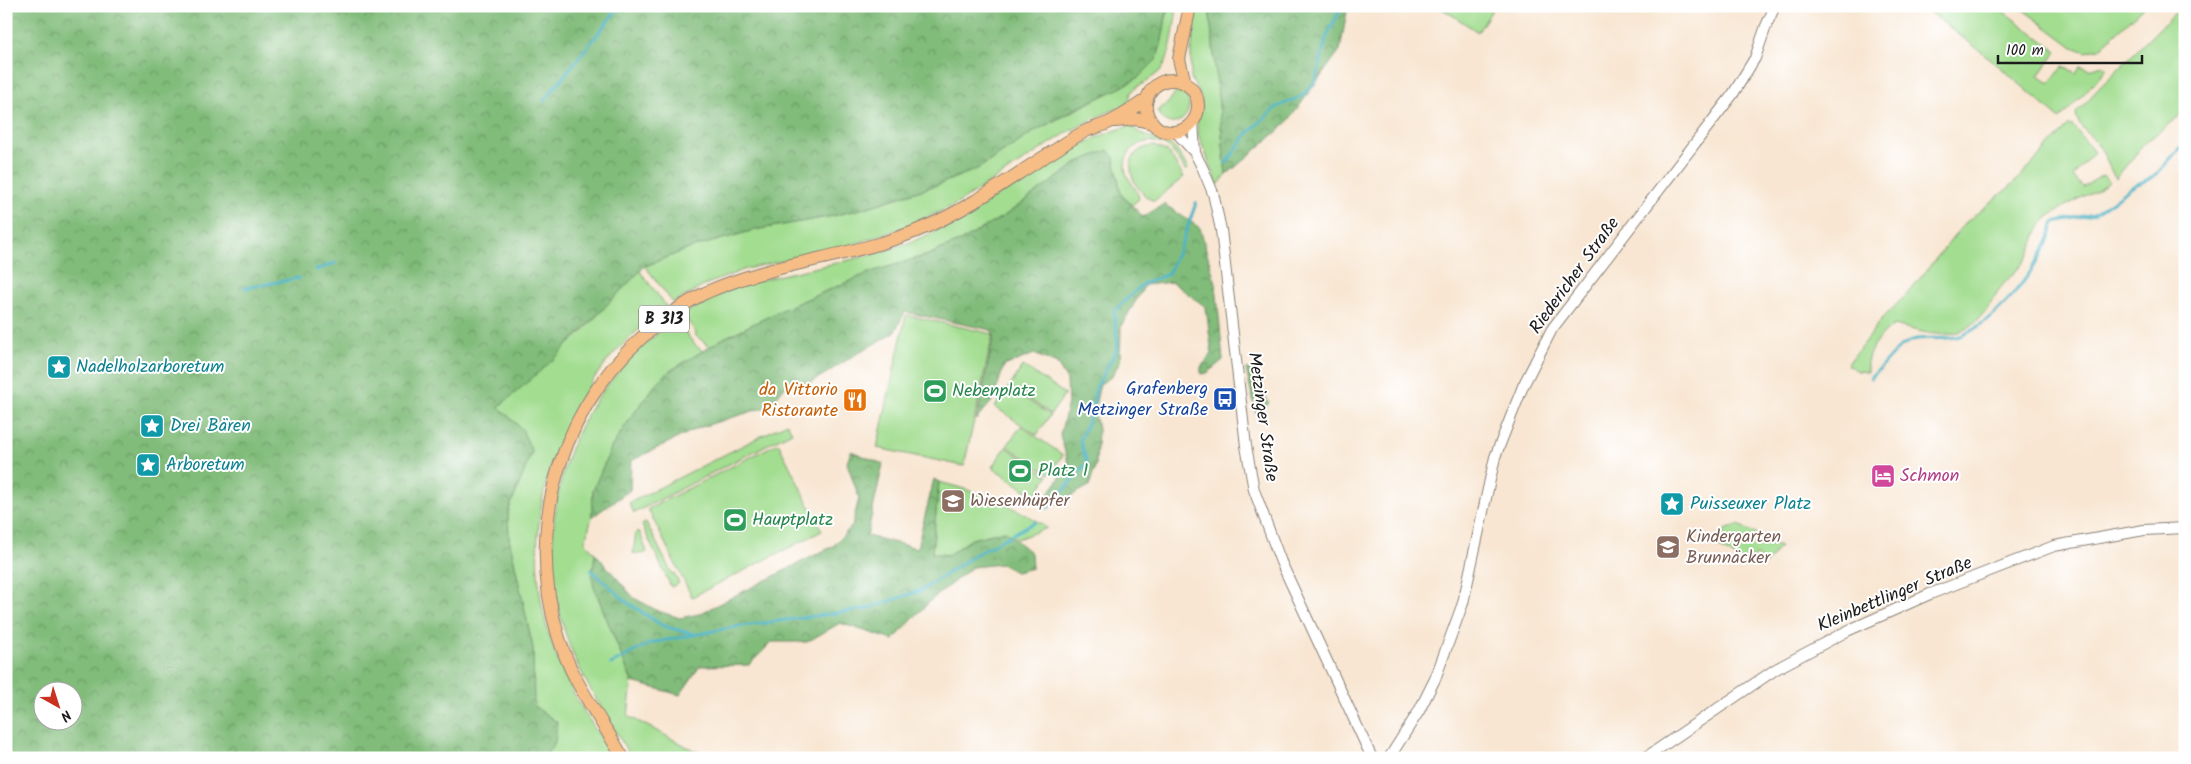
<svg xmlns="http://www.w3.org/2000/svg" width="2191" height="764" font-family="Kalam,sans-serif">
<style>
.green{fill:#a2dd90;stroke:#5f7c56}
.forest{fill:url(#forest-crowns);stroke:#4e6c4b;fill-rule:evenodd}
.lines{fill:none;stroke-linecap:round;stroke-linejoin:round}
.stream{stroke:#48b3c6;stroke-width:3}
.minor-casing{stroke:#8a8177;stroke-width:12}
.major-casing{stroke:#8a8177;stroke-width:14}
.minor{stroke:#fff;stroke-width:10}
.major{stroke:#f6be86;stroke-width:12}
.labels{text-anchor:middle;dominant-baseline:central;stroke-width:4;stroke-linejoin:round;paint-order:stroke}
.shield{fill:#fff;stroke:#606060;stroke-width:1}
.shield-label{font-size:16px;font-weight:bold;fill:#1c1c1c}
.street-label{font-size:18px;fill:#1c1c1c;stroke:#fff}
.culture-label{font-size:18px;fill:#0d838f;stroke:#fff;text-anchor:start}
.transit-label{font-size:18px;fill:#164399;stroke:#fff;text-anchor:end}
.food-label{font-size:18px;fill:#c56008;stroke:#fff;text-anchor:end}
.leisure-label{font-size:18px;fill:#27864d;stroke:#fff;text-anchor:start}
.hotel-label{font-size:18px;fill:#b23c85;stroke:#fff;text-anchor:start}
.education-label{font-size:18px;fill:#785e54;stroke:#fff;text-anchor:start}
</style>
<defs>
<pattern id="forest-crowns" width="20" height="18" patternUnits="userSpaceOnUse" patternTransform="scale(1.25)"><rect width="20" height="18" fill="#81bc7a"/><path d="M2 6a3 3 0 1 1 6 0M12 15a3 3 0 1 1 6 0" fill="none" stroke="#699863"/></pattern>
</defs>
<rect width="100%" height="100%" fill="#fff"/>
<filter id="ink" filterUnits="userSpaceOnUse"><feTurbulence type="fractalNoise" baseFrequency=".02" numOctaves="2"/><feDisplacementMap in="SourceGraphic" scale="10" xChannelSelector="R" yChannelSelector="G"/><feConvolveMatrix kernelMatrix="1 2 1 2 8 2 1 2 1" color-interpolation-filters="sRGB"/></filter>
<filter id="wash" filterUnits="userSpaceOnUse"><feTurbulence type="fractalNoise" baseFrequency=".0096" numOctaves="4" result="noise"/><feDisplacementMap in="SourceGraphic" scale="20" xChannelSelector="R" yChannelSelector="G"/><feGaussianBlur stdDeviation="1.12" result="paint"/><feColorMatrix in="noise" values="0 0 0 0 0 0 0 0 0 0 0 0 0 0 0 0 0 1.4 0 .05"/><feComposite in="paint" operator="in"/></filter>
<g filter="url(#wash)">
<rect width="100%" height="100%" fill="#f8e6d2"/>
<g class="green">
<path d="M1168 6H1177C1175 22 1171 60 1160 71 1152 79 1140 84 1131 92L1128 104 1099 116 1068 132 955 205 908 226 848 246 746 269 707 284 673 303 645 266 691 248 754 230 828 217 865 208 937 185 979 168 1037 130 1139 77 1156 60 1161 45Z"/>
<polygon points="1197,6 1209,6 1226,175 1218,185 1198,134 1197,123 1202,107 1201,97 1191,78 1191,52"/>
<polygon points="1438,6 1486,6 1492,10 1478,32"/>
<polygon points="1996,6 2057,51 2039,76 2049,83 2063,66 2076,73 2080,66 2090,69 2102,65 2107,69 2060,119 1992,60 1923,7"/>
<polygon points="2018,6 2145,6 2099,49 2086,52 2073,47"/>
<path d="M2182 6H2185V111L2145 143 2116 178C2108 168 2106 156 2099 146 2092 136 2076 126 2076 113L2099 88Z"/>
<path d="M1177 90C1207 103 1173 143 1157 111L1168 103Z"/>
<path d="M1133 125C1142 140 1154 135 1168 143 1177 149 1183 160 1188 169L1185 170C1180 162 1174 151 1166 146 1148 135 1124 146 1125 168 1126 180 1138 188 1139 199L1132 205 1121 194 1114 157 1080 161 1007 214 965 239 928 255 871 272 786 308 724 338 710 347 695 335 696 333 683 314C701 304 720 292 741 286 801 267 865 262 923 237 995 205 1059 144 1133 125Z"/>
<path d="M2069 125 2073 126 2094 152 2073 176 2083 187 2103 175 2109 182C2090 196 2055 207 2042 224 2036 232 2034 243 2030 252 2023 266 2010 276 2001 287 1995 294 1992 303 1986 310 1960 346 1931 334 1894 325 1881 335 1862 355 1868 372L1858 371 1847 365 1881 320 1907 294 1965 223 2013 184Z"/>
<path d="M1154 146 1168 152 1184 177 1154 201C1130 191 1117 149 1154 146Z"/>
<path d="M639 270 667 307C643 325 619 345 601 369 537 452 518 565 559 663 573 697 594 727 614 758H544L555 742 533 706V648L509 538 508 512 519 485 499 407 583 331Z"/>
<polygon points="906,315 993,334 964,466 877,448"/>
<path d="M675 319 695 345 703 351 668 372 657 383 632 416 612 446 593 490 592 517 585 542 595 553 592 578 594 587 632 682 628 716 707 757 631 758C610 719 583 684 568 641 539 559 551 457 605 388 625 362 649 339 675 319Z"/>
<polygon points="1023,366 1065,394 1051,414 1010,386"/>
<polygon points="1008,387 1050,415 1037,435 995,407"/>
<polygon points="787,423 792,432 634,513 629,503"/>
<polygon points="1021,426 1063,455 1049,474 1007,446"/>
<polygon points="778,443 822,531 692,597 648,509"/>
<polygon points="1006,447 1048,476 1034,496 992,467"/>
<path d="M939 482C976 491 1015 505 1047 528L1017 539 1005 531 972 539 948 555 932 553Z"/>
<polygon points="646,522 672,574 674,573 679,583 671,587 642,525"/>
<polygon points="1739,525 1771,542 1771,545 1773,544 1780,547 1766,564 1756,556 1746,563 1716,546 1725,530"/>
<polygon points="639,531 647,552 642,554 633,553 636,532"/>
</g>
<g class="forest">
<path d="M6 6H1168L1161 45 1156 60 1139 77 1122 87 1073 110 1037 130 979 168 937 185 865 208 828 217 754 230 691 248 645 266 555 358 499 407 522 429 532 452 508 512 509 538 533 648 534 706 557 722 555 742 544 758H6ZM42 692H72V722H42Z"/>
<polygon points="1209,6 1348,6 1340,50 1286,124 1226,175"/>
<polygon points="1108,150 1114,157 1121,194 1143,217 1164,204 1200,228 1216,285 1223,360 1207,373 1201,374 1201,367 1212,354 1206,307 1172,282 1145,285 1121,326 1120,362 1111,377 1100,384 1094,411 1098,429 1096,465 1089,486 1056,504 1046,497 1069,465 1060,435 1068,403 1067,380 1057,364 1034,354 1004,366 993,400 976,420 994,335 991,330 905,312 894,333 861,351 814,381 784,388 769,406 698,428 631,461 630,490 592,517 593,490 612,446 632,416 657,383 668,372 724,338 786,308 871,272 928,255 965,239 1007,214 1080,161"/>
<polygon points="1246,369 1250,369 1269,403 1256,413"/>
<polygon points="851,451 883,464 867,536 917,548 934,479 939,482 932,553 948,555 972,539 1005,531 1031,553 1032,568 1016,572 1001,564 972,567 931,600 893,640 840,623 807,642 772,642 749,665 700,666 680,695 632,682 594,587 592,578 595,553 634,598 658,611 680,618 699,614 833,546 852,526 859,498 847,463"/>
</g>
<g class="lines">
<g class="stream">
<polyline points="544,101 620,6"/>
<polyline points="1226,163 1248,133 1277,107 1302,96 1316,81 1326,38 1342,6"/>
<polyline points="316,270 335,263"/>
<polyline points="245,288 299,278"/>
<path d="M1871 378C1883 366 1895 348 1910 341 1922 335 1947 342 1963 335 2001 317 2045 262 2054 222L2094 214 2135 185 2154 177 2185 142"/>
<polyline points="1048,508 1087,463 1080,440 1090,416 1096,388 1118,347 1114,311 1143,284 1168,274 1182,243 1196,203"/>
<polyline points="591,570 628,603 663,626 693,634"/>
<polyline points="611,664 651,643 735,627 866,609 922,590 978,553 1035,522"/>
</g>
</g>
</g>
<g filter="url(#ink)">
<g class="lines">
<defs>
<g id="minor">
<polyline points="1193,122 1195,153"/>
<polyline points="1176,132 1195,153 1203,169 1213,193 1221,230 1246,446 1254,490 1281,562 1372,758"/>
<polyline points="1389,758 1419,711 1435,679 1463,603 1495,457 1523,386 1552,329 1733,94 1755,58 1766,26 1775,6"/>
<polyline points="1645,758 1776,669 1847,631 1930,594 2054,546 2144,530 2185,528"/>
</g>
<g id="major">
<circle cx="1172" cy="106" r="26"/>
<polyline points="1185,83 1179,59 1190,6"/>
<polyline points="1115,121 1136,119 1153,123"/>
<path d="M623 758C599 715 572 683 558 635 523 521 565 396 658 324 672 312 689 301 705 293 777 260 857 258 928 226 975 205 1014 175 1057 149 1067 142 1077 135 1088 130 1096 127 1105 125 1112 121 1125 115 1136 106 1147 99"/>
</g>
</defs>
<use href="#minor" class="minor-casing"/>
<use href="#major" class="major-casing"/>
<use href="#minor" class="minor"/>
<use href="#major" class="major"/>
</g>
</g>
<defs>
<symbol id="sight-square" viewBox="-11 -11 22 22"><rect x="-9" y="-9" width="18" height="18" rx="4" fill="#0f9aa8" stroke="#fff"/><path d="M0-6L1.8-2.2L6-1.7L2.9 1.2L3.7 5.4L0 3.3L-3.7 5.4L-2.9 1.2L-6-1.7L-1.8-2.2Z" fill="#fff"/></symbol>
<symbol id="stadium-square" viewBox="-11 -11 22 22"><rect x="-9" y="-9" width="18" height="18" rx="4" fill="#2e9e5b" stroke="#fff"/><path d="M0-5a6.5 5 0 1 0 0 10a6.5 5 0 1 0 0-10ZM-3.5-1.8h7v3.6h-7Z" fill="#fff"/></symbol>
<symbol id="bus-square" viewBox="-11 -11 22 22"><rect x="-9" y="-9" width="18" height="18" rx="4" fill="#1a4fb4" stroke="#fff"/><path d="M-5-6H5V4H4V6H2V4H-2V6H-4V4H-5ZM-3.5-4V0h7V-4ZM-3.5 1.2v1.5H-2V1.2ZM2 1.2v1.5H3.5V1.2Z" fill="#fff"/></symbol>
<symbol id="restaurant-square" viewBox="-11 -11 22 22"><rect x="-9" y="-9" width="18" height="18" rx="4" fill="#e8710a" stroke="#fff"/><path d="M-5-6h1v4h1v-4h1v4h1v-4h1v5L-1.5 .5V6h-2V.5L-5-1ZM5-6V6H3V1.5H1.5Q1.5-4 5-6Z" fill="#fff"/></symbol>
<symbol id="hotel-square" viewBox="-11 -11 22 22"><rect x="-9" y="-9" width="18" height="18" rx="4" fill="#d1479c" stroke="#fff"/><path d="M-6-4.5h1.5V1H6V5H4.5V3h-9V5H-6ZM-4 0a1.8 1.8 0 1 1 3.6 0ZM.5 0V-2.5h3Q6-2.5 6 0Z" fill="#fff"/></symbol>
<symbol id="school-square" viewBox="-11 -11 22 22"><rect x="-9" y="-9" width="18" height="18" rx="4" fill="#8d6e63" stroke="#fff"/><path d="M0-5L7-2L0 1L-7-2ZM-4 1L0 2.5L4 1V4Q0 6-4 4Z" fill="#fff"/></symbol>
</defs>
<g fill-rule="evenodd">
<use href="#sight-square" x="45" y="353" width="28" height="28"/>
<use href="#stadium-square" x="921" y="377" width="28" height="28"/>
<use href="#bus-square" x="1211" y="385" width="28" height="28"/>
<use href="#restaurant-square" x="841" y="386" width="28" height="28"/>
<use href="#sight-square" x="138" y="412" width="28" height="28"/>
<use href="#sight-square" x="134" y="451" width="28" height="28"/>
<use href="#stadium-square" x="1006" y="457" width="28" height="28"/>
<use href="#hotel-square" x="1869" y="462" width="28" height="28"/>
<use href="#school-square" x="939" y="487" width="28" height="28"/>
<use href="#sight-square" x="1658" y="490" width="28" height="28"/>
<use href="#stadium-square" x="721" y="506" width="28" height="28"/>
<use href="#school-square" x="1654" y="533" width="28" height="28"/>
</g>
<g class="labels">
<rect class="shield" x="639" y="305.5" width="50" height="27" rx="4"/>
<g class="shield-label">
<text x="664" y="319">B 313</text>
</g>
<g class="street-label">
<text transform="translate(1575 276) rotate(-54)">Riedericher Straße</text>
<text transform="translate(1262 417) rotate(82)">Metzinger Straße</text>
<text transform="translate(1895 595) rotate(-23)">Kleinbettlinger Straße</text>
</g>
<g class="culture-label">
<text x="76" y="367">Nadelholzarboretum</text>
<text x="170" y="426">Drei Bären</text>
<text x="166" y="465">Arboretum</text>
<text x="1690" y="504">Puisseuxer Platz</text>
</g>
<g class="transit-label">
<text x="1208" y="389">Grafenberg<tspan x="1208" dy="21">Metzinger Straße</tspan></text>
</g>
<g class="food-label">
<text x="838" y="390">da Vittorio<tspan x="838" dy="21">Ristorante</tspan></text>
</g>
<g class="leisure-label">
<text x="952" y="391">Nebenplatz</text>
<text x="1038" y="471">Platz 1</text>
<text x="752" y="520">Hauptplatz</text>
</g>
<g class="hotel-label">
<text x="1900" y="476">Schmon</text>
</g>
<g class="education-label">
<text x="970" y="501">Wiesenhüpfer</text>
<text x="1686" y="537">Kindergarten<tspan x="1686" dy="21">Brunnäcker</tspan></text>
</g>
</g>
<rect width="2191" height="764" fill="none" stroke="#fff" stroke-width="25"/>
<g transform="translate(58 706) rotate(141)"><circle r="24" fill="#ffffff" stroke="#a4a4a4"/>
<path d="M0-4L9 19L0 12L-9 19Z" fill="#c8321e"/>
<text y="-8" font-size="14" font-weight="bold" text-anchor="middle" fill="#1c1c1c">N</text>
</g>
<path d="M1998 55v8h144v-8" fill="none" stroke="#1c1c1c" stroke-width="2.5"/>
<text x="2006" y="55" font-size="15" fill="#1c1c1c" stroke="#ffffff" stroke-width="4" paint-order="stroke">100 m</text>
</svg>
